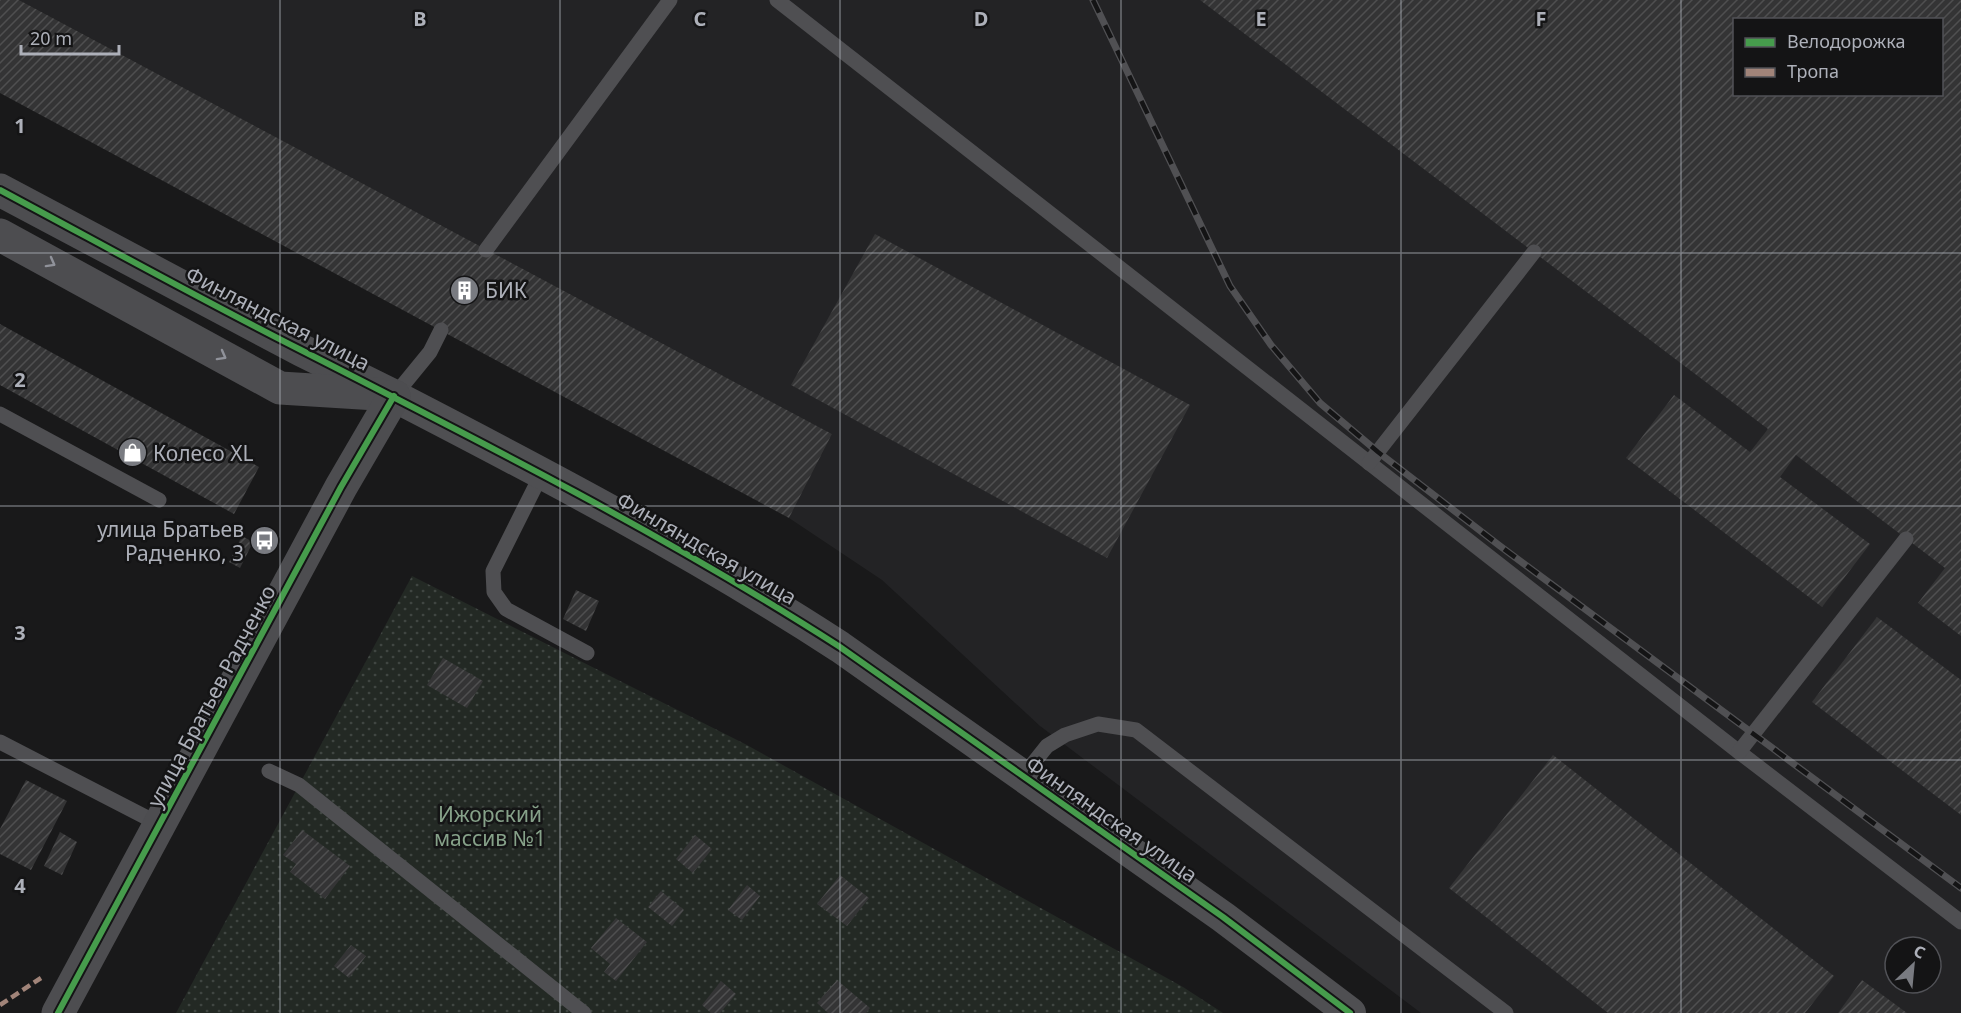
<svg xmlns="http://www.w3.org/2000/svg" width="1961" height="1013" font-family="'Noto Sans',sans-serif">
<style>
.built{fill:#232325;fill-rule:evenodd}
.grass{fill:url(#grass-dots)}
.building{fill:url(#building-hatch);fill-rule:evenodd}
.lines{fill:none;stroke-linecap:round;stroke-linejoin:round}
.lane{stroke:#4f4f52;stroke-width:15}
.street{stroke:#4f4f52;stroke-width:32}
.secondary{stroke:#4d4d50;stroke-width:33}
.rail-casing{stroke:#505053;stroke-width:7}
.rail{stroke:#141415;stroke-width:4.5;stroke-dasharray:14;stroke-linecap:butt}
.quiet{stroke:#a18479;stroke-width:4.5;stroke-dasharray:9 4.5;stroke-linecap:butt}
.cycleway-casing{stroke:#141415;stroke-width:10}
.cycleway{stroke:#469c4c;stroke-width:6}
.oneway{stroke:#90929a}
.grid{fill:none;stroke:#adb0b9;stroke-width:1.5;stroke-opacity:0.55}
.labels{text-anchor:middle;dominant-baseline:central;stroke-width:5;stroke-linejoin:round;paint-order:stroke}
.poi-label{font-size:21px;fill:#adb0b9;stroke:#141415;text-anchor:start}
.street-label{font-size:21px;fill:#adb0b9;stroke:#141415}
.park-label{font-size:21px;fill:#86a189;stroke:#141415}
.grid-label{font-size:20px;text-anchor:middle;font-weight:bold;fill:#adb0b9;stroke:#141415;stroke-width:5;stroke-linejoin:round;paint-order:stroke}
</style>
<defs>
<pattern id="grass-dots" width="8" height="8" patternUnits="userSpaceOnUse" patternTransform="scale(1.5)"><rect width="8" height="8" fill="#232924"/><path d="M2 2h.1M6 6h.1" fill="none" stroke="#404642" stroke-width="1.8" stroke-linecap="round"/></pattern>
<pattern id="building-hatch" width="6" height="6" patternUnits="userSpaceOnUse" patternTransform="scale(1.5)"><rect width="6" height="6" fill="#343435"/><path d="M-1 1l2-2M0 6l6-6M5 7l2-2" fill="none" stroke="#4f4f50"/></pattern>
</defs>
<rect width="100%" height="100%" fill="#19191a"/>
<path class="built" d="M19 0H1961V1013H1421L1040 726 882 580 789 518 832 434ZM1734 20H1942V94H1734ZM1895 947H1931V983H1895Z"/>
<polygon class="grass" points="412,576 745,744 1183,987 1223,1013 176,1013"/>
<g class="building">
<polygon points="0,0 19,0 832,434 789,518 0,93"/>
<path d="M1200 0H1961V636L1918 603 1945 568 1796 455 1780 477 1870 544 1822 607 1626 458 1674 395 1750 452 1768 429ZM1734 20H1942V94H1734Z"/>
<polygon points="875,234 1190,405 1107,558 791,385"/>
<polygon points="0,324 259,467 234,514 0,385"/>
<polygon points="242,536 253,542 240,568 229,562"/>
<polygon points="576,590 599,601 586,631 563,619"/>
<polygon points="1877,617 1961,680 1961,815 1812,702"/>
<polygon points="443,658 483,681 467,708 427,685"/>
<polygon points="1553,755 1834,976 1805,1013 1608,1013 1449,888"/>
<polygon points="26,780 67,801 31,870 0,854 0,829"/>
<polygon points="302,830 350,866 325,899 290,872 296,864 283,855"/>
<polygon points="60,832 77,842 62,875 44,866"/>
<polygon points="695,835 712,849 693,873 676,859"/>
<polygon points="840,875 869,898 847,926 817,904"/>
<polygon points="747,885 760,896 742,920 728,910"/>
<polygon points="661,891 684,910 672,926 648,907"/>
<polygon points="616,918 647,942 616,981 604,972 610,964 591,948"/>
<polygon points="351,945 366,956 349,978 334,966"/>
<polygon points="837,980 870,1008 866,1013 828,1013 817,1003"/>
<polygon points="1862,980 1907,1013 1838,1013"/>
<polygon points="721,981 736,994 720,1013 711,1013 702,1005"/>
</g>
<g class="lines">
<g class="lane">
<polyline points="777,0 1739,752 1961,922"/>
<polyline points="486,250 670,0"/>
<polyline points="394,396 430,352 441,330"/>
<polyline points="0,414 159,500"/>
<polyline points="1369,463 1534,252"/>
<polyline points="542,473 493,571 494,592 506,609 587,653"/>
<polyline points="0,742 161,825"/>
<polyline points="1739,752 1906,539"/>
<polyline points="269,771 299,785 584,1013"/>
<polyline points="1023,776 1047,746 1065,735 1098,724 1136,730 1506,1013"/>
</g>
<path class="street" d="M394 396C545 474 697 554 840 647L1223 917 1350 1013"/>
<g class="secondary">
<polyline points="0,190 301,350 394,396"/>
<polyline points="0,235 280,388 377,394"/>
<polyline points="58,1013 341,487 394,396"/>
</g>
<defs>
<polyline id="rail" points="1093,0 1230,286 1271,345 1320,403 1378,452 1500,546 1961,888"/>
</defs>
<use href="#rail" class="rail-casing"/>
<use href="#rail" class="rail"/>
<polyline class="quiet" points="0,1005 41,978"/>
<defs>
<g id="cycleway">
<path d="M0 190C101 244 200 299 301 350 484 443 667 536 840 647L1223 917 1350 1013"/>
<polyline points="58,1013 341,487 394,396"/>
</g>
</defs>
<use href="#cycleway" class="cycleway-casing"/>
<use href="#cycleway" class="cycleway"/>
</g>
<defs><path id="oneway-chevron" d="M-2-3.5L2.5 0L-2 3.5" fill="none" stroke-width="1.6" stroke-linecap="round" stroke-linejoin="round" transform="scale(1.5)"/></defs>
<g class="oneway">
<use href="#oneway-chevron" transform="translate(51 263) rotate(29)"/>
<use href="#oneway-chevron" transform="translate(222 356) rotate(29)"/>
</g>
<path class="grid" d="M280 0V1013M560 0V1013M840 0V1013M1121 0V1013M1401 0V1013M1681 0V1013M0 253H1961M0 506H1961M0 760H1961"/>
<defs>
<symbol id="building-disc" viewBox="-11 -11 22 22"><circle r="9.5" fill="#797b81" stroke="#141415"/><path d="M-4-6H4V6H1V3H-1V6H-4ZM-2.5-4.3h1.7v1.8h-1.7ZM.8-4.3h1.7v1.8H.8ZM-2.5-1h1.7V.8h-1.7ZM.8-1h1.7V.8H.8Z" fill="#fff"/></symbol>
<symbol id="shop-disc" viewBox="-11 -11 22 22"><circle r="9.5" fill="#797b81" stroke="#141415"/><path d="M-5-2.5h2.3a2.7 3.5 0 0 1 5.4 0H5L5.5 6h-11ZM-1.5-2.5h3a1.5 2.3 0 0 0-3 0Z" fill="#fff"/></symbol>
<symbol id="bus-disc" viewBox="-11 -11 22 22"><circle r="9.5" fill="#797b81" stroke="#141415"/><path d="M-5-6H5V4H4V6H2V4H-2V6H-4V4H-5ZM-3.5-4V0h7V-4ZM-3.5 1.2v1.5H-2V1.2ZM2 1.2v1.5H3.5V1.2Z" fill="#fff"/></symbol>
</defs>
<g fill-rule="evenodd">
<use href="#building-disc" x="448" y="274" width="33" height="33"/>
<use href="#shop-disc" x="116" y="436" width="33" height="33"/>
<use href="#bus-disc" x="248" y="524" width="33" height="33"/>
</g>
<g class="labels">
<g class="poi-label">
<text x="485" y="290">БИК</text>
<text x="153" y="453">Колесо XL</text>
<text x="244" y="529" text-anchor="end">улица Братьев<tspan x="244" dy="24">Радченко, 3</tspan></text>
</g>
<g class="street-label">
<text transform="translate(278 318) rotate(27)">Финляндская улица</text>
<text transform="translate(707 548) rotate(30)">Финляндская улица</text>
<text transform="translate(211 696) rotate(-62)">улица Братьев Радченко</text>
<text transform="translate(1112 819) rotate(35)">Финляндская улица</text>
</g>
<g class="park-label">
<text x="490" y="814">Ижорский<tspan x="490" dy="24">массив №1</tspan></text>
</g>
</g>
<g class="grid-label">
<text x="420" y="26">B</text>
<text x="700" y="26">C</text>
<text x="981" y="26">D</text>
<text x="1261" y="26">E</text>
<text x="1541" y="26">F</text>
<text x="20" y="133">1</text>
<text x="20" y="387">2</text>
<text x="20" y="640">3</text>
<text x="20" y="893">4</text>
</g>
<rect x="1733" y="18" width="210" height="78" fill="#141415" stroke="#515257" stroke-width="1.5"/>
<rect x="1745" y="38" width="30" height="9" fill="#469c4c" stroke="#515257" stroke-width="1.5"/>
<text x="1787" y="48" font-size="18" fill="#adb0b9">Велодорожка</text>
<rect x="1745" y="68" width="30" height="9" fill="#a18479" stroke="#515257" stroke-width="1.5"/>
<text x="1787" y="78" font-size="18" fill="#adb0b9">Тропа</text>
<g transform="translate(1913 965) rotate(26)"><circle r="28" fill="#141415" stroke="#515257" stroke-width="1.5"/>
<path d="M0-4.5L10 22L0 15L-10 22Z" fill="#797b81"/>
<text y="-9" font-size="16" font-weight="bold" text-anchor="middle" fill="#adb0b9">С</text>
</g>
<path d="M21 45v9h98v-9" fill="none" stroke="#adb0b9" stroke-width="3"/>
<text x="30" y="45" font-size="18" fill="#adb0b9" stroke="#141415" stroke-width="4.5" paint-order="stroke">20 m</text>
</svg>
